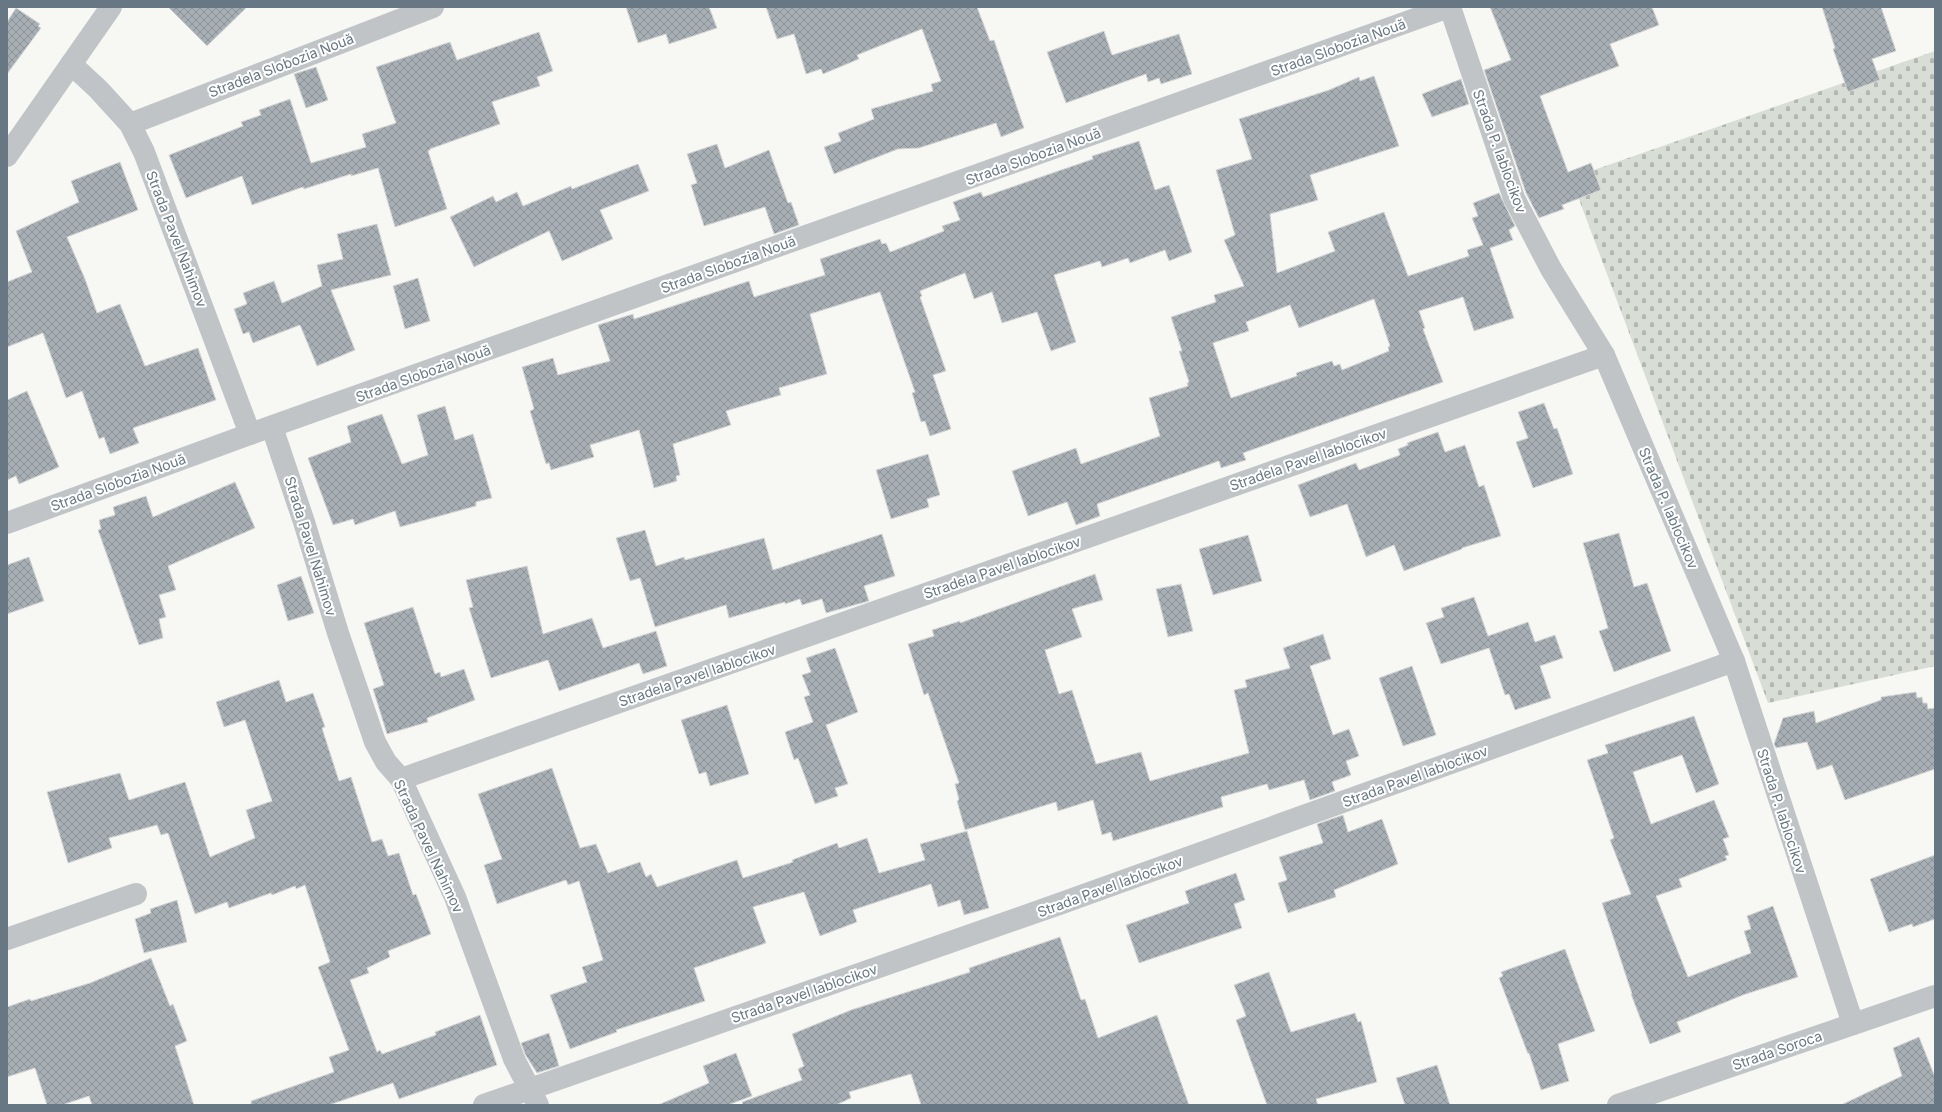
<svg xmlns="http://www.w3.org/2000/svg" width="1942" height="1112" font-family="Inter,sans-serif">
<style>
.cemetery{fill:url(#cemetery-stones)}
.building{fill:url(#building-cross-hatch);stroke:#d8d8d6;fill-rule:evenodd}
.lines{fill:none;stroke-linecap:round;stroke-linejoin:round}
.minor{stroke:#c0c4c7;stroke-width:22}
.tertiary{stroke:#c0c4c7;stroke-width:22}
.labels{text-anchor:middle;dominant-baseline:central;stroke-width:4;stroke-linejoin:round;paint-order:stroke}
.street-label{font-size:14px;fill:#677783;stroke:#fff}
</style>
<defs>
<pattern id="cemetery-stones" width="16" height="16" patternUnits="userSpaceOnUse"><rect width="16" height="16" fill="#d8ddd5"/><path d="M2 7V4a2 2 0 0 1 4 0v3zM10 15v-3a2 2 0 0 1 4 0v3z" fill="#b3b8b2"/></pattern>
<pattern id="building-cross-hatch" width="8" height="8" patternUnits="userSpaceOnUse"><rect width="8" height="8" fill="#a7afb4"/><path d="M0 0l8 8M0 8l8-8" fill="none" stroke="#8c9398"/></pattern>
</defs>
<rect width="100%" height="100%" fill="#f7f7f4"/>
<polygon class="cemetery" points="1935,51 1935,666 1768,703 1571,178"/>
<g class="building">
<polygon points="168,7 247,7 207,46"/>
<polygon points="626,7 709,7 717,28 669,44 666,34 638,43"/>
<polygon points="766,7 977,7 990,41 994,40 1024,128 1001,137 996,123 919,148 898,149 834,174 824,147 841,141 838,133 874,119 871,109 933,91 931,84 941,81 922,29 857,55 859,59 823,74 821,69 806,74 794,34 777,39"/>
<polygon points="1490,7 1652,7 1659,25 1610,44 1619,66 1540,96 1568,172 1591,163 1601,190 1562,205 1564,209 1539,218 1526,193 1484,70 1511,60"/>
<polygon points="1822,7 1881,7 1896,51 1872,59 1880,80 1848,92 1833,49 1835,48"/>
<polygon points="16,8 40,24 38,26 41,28 7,74 7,22"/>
<polygon points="1104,31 1112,55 1179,34 1192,74 1161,84 1159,78 1148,82 1146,74 1066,103 1047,52"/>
<polygon points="539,32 553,71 537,77 540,86 492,102 500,124 430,149 430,150 428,151 447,209 395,227 378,168 351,176 351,174 304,189 303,187 252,205 242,176 186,198 169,155 243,126 241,122 261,115 259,110 290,99 311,163 366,147 362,134 396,123 376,67 450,42 457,60"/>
<polygon points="316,67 328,100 306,108 294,74"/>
<path d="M1374 76 1399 146 1310 175 1318 200 1270 214 1277 273 1335 251 1328 232 1384 212 1408 276 1469 256 1467 250 1483 245 1472 218 1478 216 1473 203 1499 193 1515 226 1509 230 1513 240 1490 248 1514 318 1474 331 1463 297 1419 311 1425 328 1423 329 1443 382 1243 453 1246 460 1221 468 1219 461 1097 504 1100 516 1076 525 1067 502 1028 516 1012 471 1076 448 1081 464 1160 436 1149 398 1188 386 1187 383 1189 382 1179 351H1182L1171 317 1216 302 1214 295 1244 286 1224 240 1235 235 1216 170 1252 159 1239 119 1329 90 1359 77 1360 81ZM1374 299 1390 346 1388 347 1389 351 1342 370 1340 364 1334 366 1332 361 1296 373 1297 376 1231 398 1213 343 1249 331 1246 322 1290 305 1299 328Z"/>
<polygon points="1461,79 1469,104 1432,117 1422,94"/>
<polygon points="1139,141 1155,190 1169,185 1192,252 1169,261 1165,250 1130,263 1128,258 1102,267 1100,261 1054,275 1076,342 1051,351 1037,312 1002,323 992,292 974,299 965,273 920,291 922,296 920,297 946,371 933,375 951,429 930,436 925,421 921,422 912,393 915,392 880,292 810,314 827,374 779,388 781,395 726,411 731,425 673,444 680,475 676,476 677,481 654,488 639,430 590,445 594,457 551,470 549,463 546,464 530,411 534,409 522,367 553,358 558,375 610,361 598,325 633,314 634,319 749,281 754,297 825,275 820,259 880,239 882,244 886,243 890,252 944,231 942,226 960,220 953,202 981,192 983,197 1093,159 1092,156"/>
<polygon points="717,144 725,168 769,150 788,203 791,202 799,225 774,234 765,207 704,226 691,185 697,183 687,154"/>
<polygon points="120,162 138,210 67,237 85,279 97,313 120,304 145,366 198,348 216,400 133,428 139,443 110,454 104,437 99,439 82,391 66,398 43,333 7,347 7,282 32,272 16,231 79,202 71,181"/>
<polygon points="638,164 649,191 600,210 613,239 562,261 549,231 474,267 450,217 493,196 496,202 517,192 523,206 571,186 572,189"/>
<polygon points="377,224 391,275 331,290 355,350 317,366 300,325 253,343 249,332 243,334 234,309 247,304 243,293 274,281 282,303 322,286 317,265 343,259 337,234"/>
<polygon points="418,278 430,321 405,329 393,286"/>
<polygon points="27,391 59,467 19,484 16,476 7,480 7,400"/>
<polygon points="1544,403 1554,429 1557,428 1573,474 1533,488 1516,442 1528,438 1518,412"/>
<polygon points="445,406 455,440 473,434 492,498 476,502 476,506 400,527 395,511 355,525 353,519 333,525 308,458 351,442 347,426 382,414 402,464 428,455 417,415"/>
<polygon points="1438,432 1445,452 1465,445 1479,487 1484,485 1501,536 1462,548 1462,549 1404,571 1394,545 1366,557 1347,504 1310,517 1298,485 1356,463 1359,470 1400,455 1398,449 1408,445 1407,443"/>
<polygon points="928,454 940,495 927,499 929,507 891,519 876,470"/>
<polygon points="235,482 255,528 168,566 176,590 159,595 166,617 159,619 163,638 139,645 98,530 101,529 99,520 115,515 113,507 146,496 153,517"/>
<polygon points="645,530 656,566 684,557 685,560 764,538 773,570 882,534 895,576 864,586 869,601 826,613 822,599 802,605 800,599 785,604 785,602 729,618 726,605 655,627 640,578 630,581 616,538"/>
<polygon points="1619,533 1634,587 1647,583 1671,651 1614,672 1599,631 1608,628 1583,543"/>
<polygon points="1248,535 1262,581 1213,595 1199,549"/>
<polygon points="29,557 44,601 7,614 7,565"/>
<polygon points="527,566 543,634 592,618 603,648 656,631 667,666 643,674 639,663 559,691 548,660 491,678 469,608 473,607 466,580"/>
<polygon points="1095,574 1103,600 1072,609 1082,637 1045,650 1059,694 1072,690 1096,764 1141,752 1150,781 1249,753 1234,690 1247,687 1245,680 1290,668 1283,648 1323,634 1331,659 1310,666 1333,735 1349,729 1359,756 1346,761 1351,775 1332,782 1335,791 1310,800 1304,780 1269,790 1267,784 1221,797 1223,807 1113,841 1111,832 1102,835 1093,800 1058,811 1056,802 965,830 957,801 959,800 955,784 959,783 928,693 924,695 908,644 934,636 932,630 960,621 960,623"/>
<polygon points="301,576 314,613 288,621 277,585"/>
<polygon points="1181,584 1193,631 1168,637 1156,589"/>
<polygon points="1474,597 1488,636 1528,622 1535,642 1555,635 1563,658 1540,666 1551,698 1515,710 1509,694 1505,695 1489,648 1441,664 1426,623 1444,617 1441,608"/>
<polygon points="413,607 435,674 440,672 441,677 464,669 475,700 427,718 428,722 387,734 373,689 384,685 364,623"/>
<polygon points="835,648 858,712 826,725 848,784 835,788 838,796 815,804 798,758 794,760 785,732 813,722 804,697 810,695 802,675 811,672 806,658"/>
<polygon points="1412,666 1436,735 1403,746 1379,678"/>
<polygon points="279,680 286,702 313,693 325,727 322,728 339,781 351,777 372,842 382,839 388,856 399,853 413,895 416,894 431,934 388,951 390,957 367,968 369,973 350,980 377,1052 380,1050 382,1054 436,1035 435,1032 480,1015 497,1065 399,1099 393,1083 329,1105 251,1105 251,1101 334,1072 329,1057 349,1050 318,967 330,962 305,885 296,889 295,886 272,895 271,893 229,908 227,902 195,914 168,833 161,835 157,825 109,838 112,848 68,863 47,792 120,773 129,800 185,782 210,857 255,838 246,810 272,801 245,720 224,727 216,702"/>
<polygon points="1916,692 1917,698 1922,697 1923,703 1927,703 1928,709 1935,708 1935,769 1845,800 1832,765 1817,770 1807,742 1776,748 1774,744 1783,718 1814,711 1816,723 1881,700 1881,697"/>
<polygon points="727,705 749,774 710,786 706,772 699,774 681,720"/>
<polygon points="1694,716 1719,784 1696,793 1682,755 1633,772 1651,824 1714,800 1729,837 1723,839 1729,855 1725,856 1727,860 1679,879 1682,887 1656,896 1688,977 1751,953 1744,931 1751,929 1747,916 1773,906 1798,977 1743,995 1677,1022 1681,1032 1650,1044 1631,994 1632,994 1602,903 1631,894 1610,840 1614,838 1587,760 1608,753 1605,745"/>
<polygon points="552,768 580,848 596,844 608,873 640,862 646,877 651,874 657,887 737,860 743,878 793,862 792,860 837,843 839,848 867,838 879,873 925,860 920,844 967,831 989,908 964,915 960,900 938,907 931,884 853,910 857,922 820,936 804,892 753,907 766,943 694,968 705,1001 616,1030 617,1032 570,1049 550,995 587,982 582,967 603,960 579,881 568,885 566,880 497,904 484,865 502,859 478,794"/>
<polygon points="1343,815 1348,832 1382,819 1398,864 1334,890 1336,897 1288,913 1278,883 1287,880 1279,857 1323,843 1317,824"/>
<polygon points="1935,855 1935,919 1913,927 1912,924 1889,932 1870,879"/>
<polygon points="1236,873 1245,900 1234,904 1242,928 1139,963 1126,925 1189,903 1185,891"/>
<polygon points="177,900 187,942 144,953 135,919 151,913 150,909"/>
<polygon points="1060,937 1081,1000 1085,999 1098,1038 1157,1015 1189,1105 921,1105 911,1074 849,1092 851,1098 836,1105 743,1105 742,1102 802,1080 798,1069 804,1066 792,1034 851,1010 970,972 969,968"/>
<polygon points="1565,949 1595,1031 1558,1044 1569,1081 1541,1090 1529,1053 1528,1054 1499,978 1503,976 1501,972"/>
<polygon points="151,958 170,1006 173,1004 187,1041 175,1046 194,1105 92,1105 89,1096 62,1105 47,1105 35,1068 7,1077 7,1007 30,999 31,1001 90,983"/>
<polygon points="1269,972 1291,1032 1355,1013 1358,1022 1361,1021 1377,1082 1316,1099 1318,1105 1267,1105 1236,1020 1246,1016 1234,985"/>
<polygon points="549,1033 559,1066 537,1073 525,1054 521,1043"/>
<polygon points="1919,1037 1935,1077 1935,1105 1841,1105 1902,1076 1893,1048"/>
<polygon points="736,1053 752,1096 728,1105 658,1105 709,1083 703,1066"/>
<polygon points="1437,1065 1450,1105 1405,1105 1396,1078"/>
</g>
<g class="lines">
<g class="minor">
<polyline points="1450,7 1514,198 1551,269 1604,355 1734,661 1853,1024"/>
<polyline points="71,64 98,89 130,124 144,152 250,434"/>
<polyline points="130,124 433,7"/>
<polyline points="7,156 111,7"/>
<polyline points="272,427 304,522 338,633 375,742 386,762 401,779 455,897 514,1059 538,1105"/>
<polyline points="7,523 250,434 1449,7"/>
<polyline points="401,779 1604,355"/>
<polyline points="7,939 136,894"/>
<polyline points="484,1105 1059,904 1734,661"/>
</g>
<polyline class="tertiary" points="1618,1105 1935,996"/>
</g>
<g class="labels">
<g class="street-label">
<text transform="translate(1338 47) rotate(-20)">Strada Slobozia Nouă</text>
<text transform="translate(281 65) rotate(-21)">Stradela Slobozia Nouă</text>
<text transform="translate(1500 151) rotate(70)">Strada P. Iablocikov</text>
<text transform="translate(1033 156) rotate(-20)">Strada Slobozia Nouă</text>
<text transform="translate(177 239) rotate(69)">Strada Pavel Nahimov</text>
<text transform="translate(728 264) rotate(-20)">Strada Slobozia Nouă</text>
<text transform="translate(423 373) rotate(-20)">Strada Slobozia Nouă</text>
<text transform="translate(1308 459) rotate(-19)">Stradela Pavel Iablocikov</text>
<text transform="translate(118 482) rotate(-20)">Strada Slobozia Nouă</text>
<text transform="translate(1669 508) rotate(67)">Strada P. Iablocikov</text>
<text transform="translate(311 546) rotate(73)">Strada Pavel Nahimov</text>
<text transform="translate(1002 567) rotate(-19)">Stradela Pavel Iablocikov</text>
<text transform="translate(697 675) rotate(-19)">Stradela Pavel Iablocikov</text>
<text transform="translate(1415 776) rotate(-20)">Strada Pavel Iablocikov</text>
<text transform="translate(1782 811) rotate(72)">Strada P. Iablocikov</text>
<text transform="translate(429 846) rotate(65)">Strada Pavel Nahimov</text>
<text transform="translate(1110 886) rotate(-20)">Strada Pavel Iablocikov</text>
<text transform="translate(804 993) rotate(-19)">Strada Pavel Iablocikov</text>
<text transform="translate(1777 1050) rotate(-19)">Strada Soroca</text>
</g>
</g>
<rect width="1942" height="1112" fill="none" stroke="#677783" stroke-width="16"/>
</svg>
